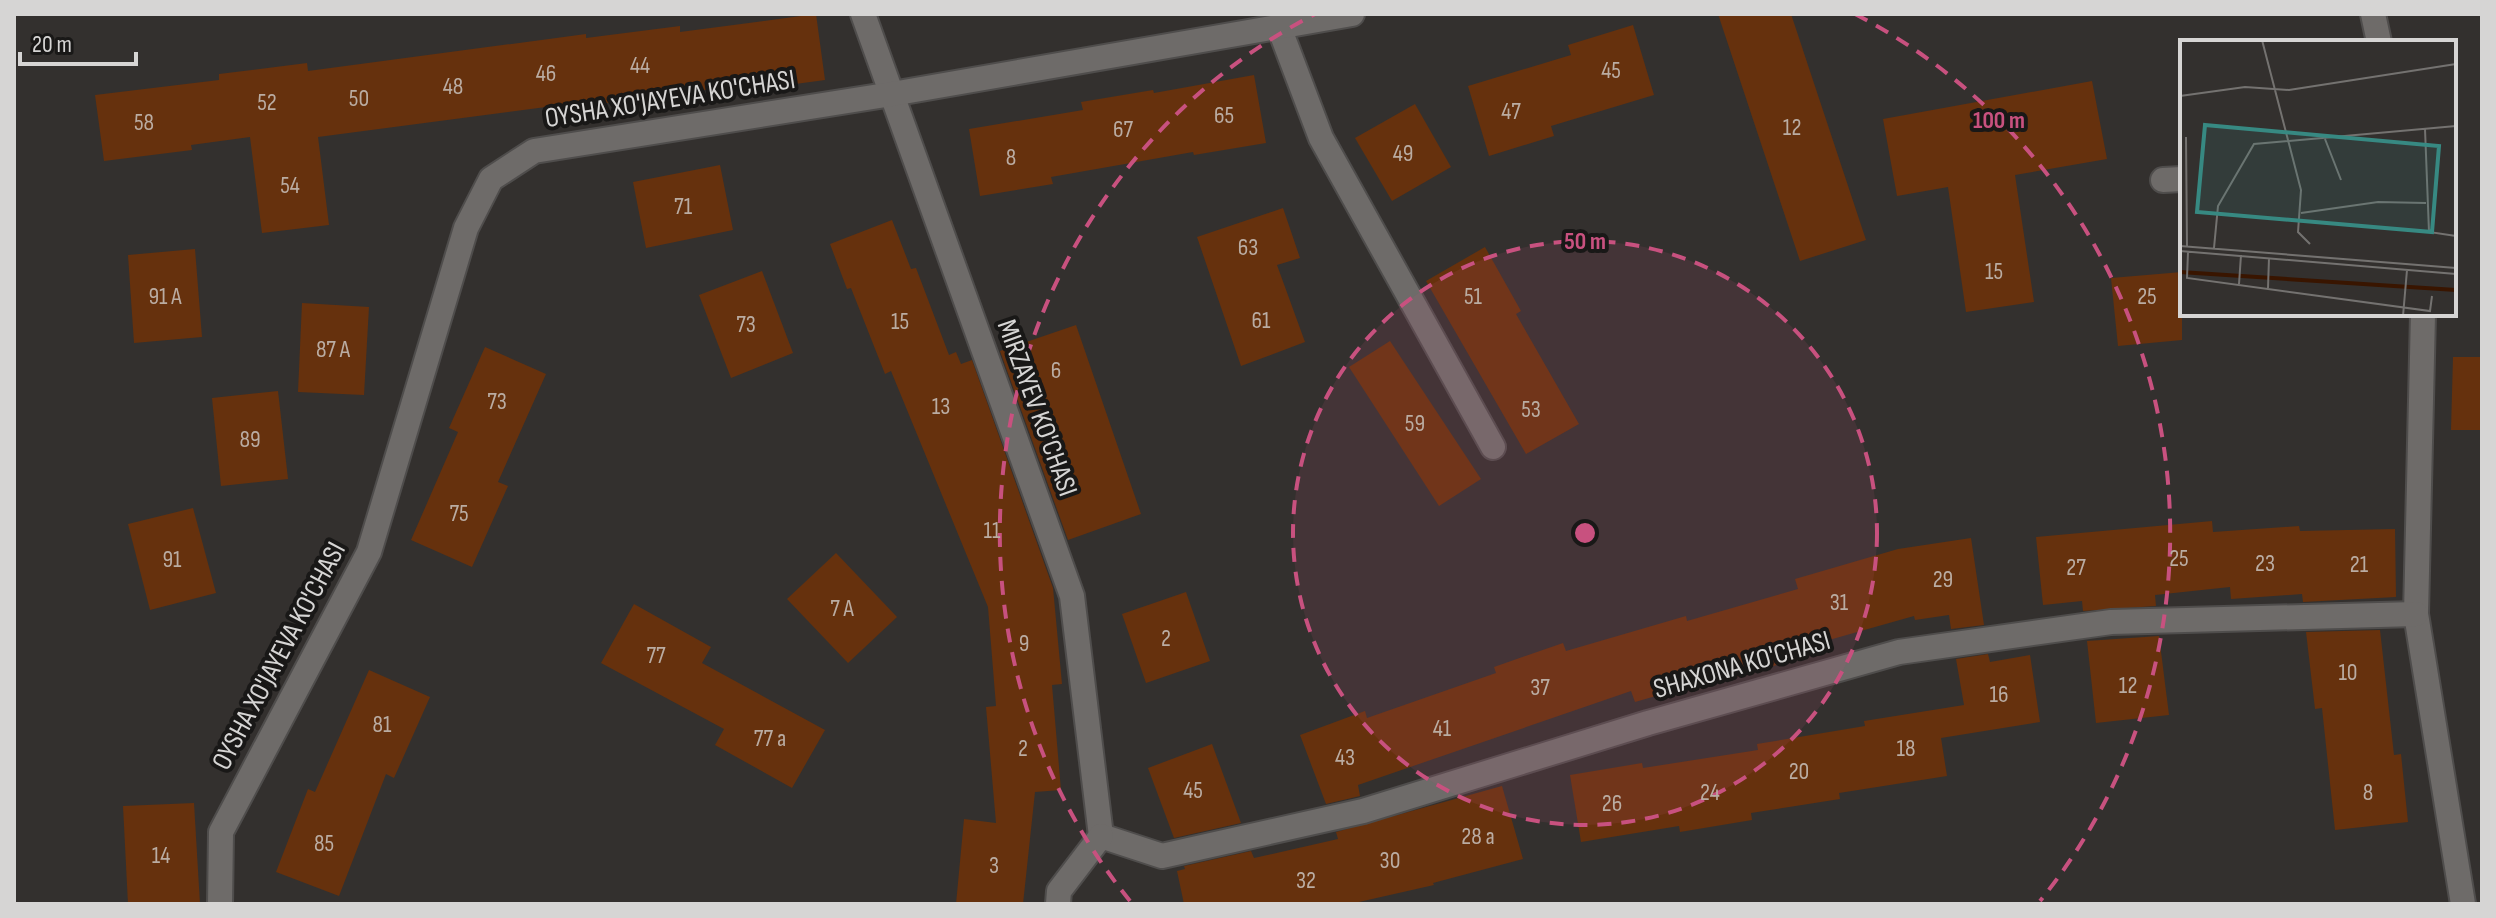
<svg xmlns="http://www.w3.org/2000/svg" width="2496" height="918" font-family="'Sofia Sans Condensed',sans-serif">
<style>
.building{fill:#66310d}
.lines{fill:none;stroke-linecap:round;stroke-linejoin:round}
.minor-casing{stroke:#4f4d4c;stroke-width:28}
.minor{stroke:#6e6b69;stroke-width:24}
.ring{fill:none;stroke:#c8517f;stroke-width:4;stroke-dasharray:14 10}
.labels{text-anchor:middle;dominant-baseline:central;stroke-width:8;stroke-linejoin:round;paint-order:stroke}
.number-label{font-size:24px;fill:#baaca2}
.street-label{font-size:28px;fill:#d6d5d4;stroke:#191817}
.inset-river{fill:none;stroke:#391500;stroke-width:4}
.inset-road{fill:none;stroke:#747270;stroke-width:2}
.view{fill:#378982;fill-opacity:0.15;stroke:#378982;stroke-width:4}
.inset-edge{fill:none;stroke:#d6d5d4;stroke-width:4}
.centre{fill:#c8517f;stroke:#191817;stroke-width:4}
.ring-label{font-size:24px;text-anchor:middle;font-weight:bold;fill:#c8517f;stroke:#191817;stroke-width:8;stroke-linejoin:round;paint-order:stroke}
</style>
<rect width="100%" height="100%" fill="#33302e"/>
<g class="building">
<polygon points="816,14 825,80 737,92 736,86 600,104 599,100 318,137 329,225 262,233 250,137 191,145 192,150 104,161 95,95 219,80 219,74 307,63 308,71 586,34 586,38 680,26 680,32"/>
<polygon points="1718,14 1791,14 1866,240 1800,261"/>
<polygon points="1633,25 1654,95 1551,126 1554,136 1489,156 1468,86 1571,55 1568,45"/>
<polygon points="1254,75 1266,143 1194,155 1193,152 1051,177 1053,184 980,196 969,129 1083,110 1081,102 1153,90 1154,93"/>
<polygon points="2092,81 2107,159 2015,175 2034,302 1966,312 1948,187 1897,196 1883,119"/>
<polygon points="1415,104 1451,167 1392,201 1355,138"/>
<polygon points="720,165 733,230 646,248 633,182"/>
<polygon points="1283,208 1300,258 1277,265 1305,342 1241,366 1197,237"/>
<polygon points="892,220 911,269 916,268 949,355 956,352 961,364 972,360 1053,588 1062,684 1052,685 1061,790 1035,792 1023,904 956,904 964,819 996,823 986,707 996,706 988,607 891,371 885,374 851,288 847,289 830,244"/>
<polygon points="1485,247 1521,311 1516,314 1579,424 1526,454 1426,281"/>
<polygon points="195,249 202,337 134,343 128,255"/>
<polygon points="762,271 793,353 731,378 699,295"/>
<polygon points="2182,272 2182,340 2118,346 2111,278"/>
<polygon points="302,303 369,307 364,395 298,392"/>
<polygon points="1076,325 1141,514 1068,540 1000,351"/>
<polygon points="1390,341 1481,479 1439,506 1349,367"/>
<polygon points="485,347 546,374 498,482 508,486 472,567 411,540 458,432 449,428"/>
<polygon points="2453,357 2482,357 2482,430 2451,430"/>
<polygon points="278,391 288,479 221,486 212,398"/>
<polygon points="193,508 216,593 150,610 128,524"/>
<polygon points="2212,521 2213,532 2299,526 2300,531 2395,529 2396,597 2303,602 2302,594 2231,599 2230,587 2155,595 2156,606 2083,611 2082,601 2043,605 2036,537"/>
<polygon points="1971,538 1984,625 1951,629 1949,615 1915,620 1914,616 1790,651 1793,660 1723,681 1722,677 1635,702 1631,691 1358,785 1360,796 1326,804 1300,735 1365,711 1367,718 1496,673 1494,667 1563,643 1566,651 1686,616 1687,621 1798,589 1795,579 1898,549"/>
<polygon points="836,553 897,617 848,663 787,599"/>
<polygon points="1186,592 1210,661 1146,683 1122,614"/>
<polygon points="634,604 711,647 702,663 825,730 792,788 715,745 724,729 601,663"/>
<polygon points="2380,630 2394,755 2401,754 2408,822 2335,830 2322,708 2315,709 2306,632"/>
<polygon points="2159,636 2169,715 2096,723 2087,641"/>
<polygon points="1988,654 1990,662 2030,655 2040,722 1941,738 1947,776 1839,793 1840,799 1751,813 1752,820 1680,832 1679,826 1581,842 1570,775 1642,763 1643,768 1758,750 1757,744 1865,726 1864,721 1964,705 1956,659"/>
<polygon points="369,670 430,697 394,778 386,774 339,896 276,872 308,789 315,792"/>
<polygon points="1212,744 1241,823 1174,838 1148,768"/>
<polygon points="1502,786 1523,859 1433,883 1434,885 1350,904 1184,904 1177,871 1185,869 1184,866 1251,851 1254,858 1338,839 1336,832"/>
<polygon points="194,803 200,904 128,904 123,806"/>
</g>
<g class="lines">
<defs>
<g id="minor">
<polyline points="863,14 1072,596 1101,836"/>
<polyline points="2373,14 2379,42"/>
<polyline points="1279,27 1321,138 1493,447"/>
<polyline points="2163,180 2182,179"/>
<polyline points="2423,314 2416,614 2463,904"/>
<polyline points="1101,836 1162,856 1363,811 1648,723 1899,652 2111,622 2416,614"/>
<polyline points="220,904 221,832 369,552 466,228 491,179 534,151 892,94 1352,14"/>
<polyline points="1058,904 1059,891 1101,836"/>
</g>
</defs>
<use href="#minor" class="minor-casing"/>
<use href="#minor" class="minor"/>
</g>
<circle cx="1585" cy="533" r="292" fill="#c8517f" fill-opacity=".12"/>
<g class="ring">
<circle cx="1585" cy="533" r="292"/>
<path d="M1130 901A585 585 0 0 1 1315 14M1855 14A585 585 0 0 1 2040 901"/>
</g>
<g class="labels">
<g class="number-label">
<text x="640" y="65">44</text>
<text x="1611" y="70">45</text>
<text x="546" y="73">46</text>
<text x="453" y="86">48</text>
<text x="359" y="98">50</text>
<text x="267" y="102">52</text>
<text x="1511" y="111">47</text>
<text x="1224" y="115">65</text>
<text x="144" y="122">58</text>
<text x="1792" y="127">12</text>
<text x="1123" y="129">67</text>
<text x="1403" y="153">49</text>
<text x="1011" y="157">8</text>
<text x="290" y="185">54</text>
<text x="683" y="206">71</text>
<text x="1248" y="247">63</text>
<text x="1994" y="271">15</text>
<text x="165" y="296">91 А</text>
<text x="1473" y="296">51</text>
<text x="2147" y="296">25</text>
<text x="1261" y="320">61</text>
<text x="900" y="321">15</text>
<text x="746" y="324">73</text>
<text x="333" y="349">87 А</text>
<text x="1056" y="370">6</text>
<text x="497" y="401">73</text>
<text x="941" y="406">13</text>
<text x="1531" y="409">53</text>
<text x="1415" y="423">59</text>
<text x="250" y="439">89</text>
<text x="459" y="513">75</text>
<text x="992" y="530">11</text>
<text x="2179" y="558">25</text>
<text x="172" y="559">91</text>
<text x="2265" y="563">23</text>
<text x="2359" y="564">21</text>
<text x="2076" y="567">27</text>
<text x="1943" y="579">29</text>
<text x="1839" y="602">31</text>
<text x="842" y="608">7 А</text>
<text x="1166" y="638">2</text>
<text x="1024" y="643">9</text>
<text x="656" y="655">77</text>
<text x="2348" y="672">10</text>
<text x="2128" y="685">12</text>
<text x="1540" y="687">37</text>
<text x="1999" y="694">16</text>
<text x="382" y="724">81</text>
<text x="1442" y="728">41</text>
<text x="770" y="738">77 а</text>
<text x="1023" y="748">2</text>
<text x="1906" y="748">18</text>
<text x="1345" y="757">43</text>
<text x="1799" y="771">20</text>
<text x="1193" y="790">45</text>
<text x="1710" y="792">24</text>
<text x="2368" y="792">8</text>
<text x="1612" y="803">26</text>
<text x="1478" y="836">28 а</text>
<text x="324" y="843">85</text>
<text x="161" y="855">14</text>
<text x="1390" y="860">30</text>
<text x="994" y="865">3</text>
<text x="1306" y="880">32</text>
</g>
<g class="street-label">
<text transform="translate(670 99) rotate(-9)">OYSHA XO'JAYEVA KO'CHASI</text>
<text transform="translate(1037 408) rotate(70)">MIRZAYEV KO'CHASI</text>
<text transform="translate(279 656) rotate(-62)">OYSHA XO'JAYEVA KO'CHASI</text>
<text transform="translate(1742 665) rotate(-16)">SHAXONA KO'CHASI</text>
</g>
</g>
<g transform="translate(2180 40)">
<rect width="276" height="276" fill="#33302e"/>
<path class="inset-river" d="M0 232 276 250"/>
<path class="inset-road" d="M82 0 121 150 118 192 130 204M0 56 65 47 109 50 276 24M245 89 249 192 276 196M6 97 7 207M145 99 161 140M121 173 198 162 246 163M0 206 276 228M34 208 38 166 74 104 276 86M0 211 276 234M8 212 7 238 250 271 252 256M59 244 61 215M88 248 89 218M223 276 227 230"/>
<path class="view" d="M25 85 259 106 252 192 17 172Z"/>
<rect width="276" height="276" class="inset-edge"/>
</g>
<circle cx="1585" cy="533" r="12" class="centre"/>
<g class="ring-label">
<text x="1999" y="128">100 m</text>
<text x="1585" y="249">50 m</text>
</g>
<rect width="2496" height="918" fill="none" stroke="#d6d5d4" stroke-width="32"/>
<path d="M20 52v12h116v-12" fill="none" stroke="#d6d5d4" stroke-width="4"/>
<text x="32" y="52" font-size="24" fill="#d6d5d4" stroke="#191817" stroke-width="6" paint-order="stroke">20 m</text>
</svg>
